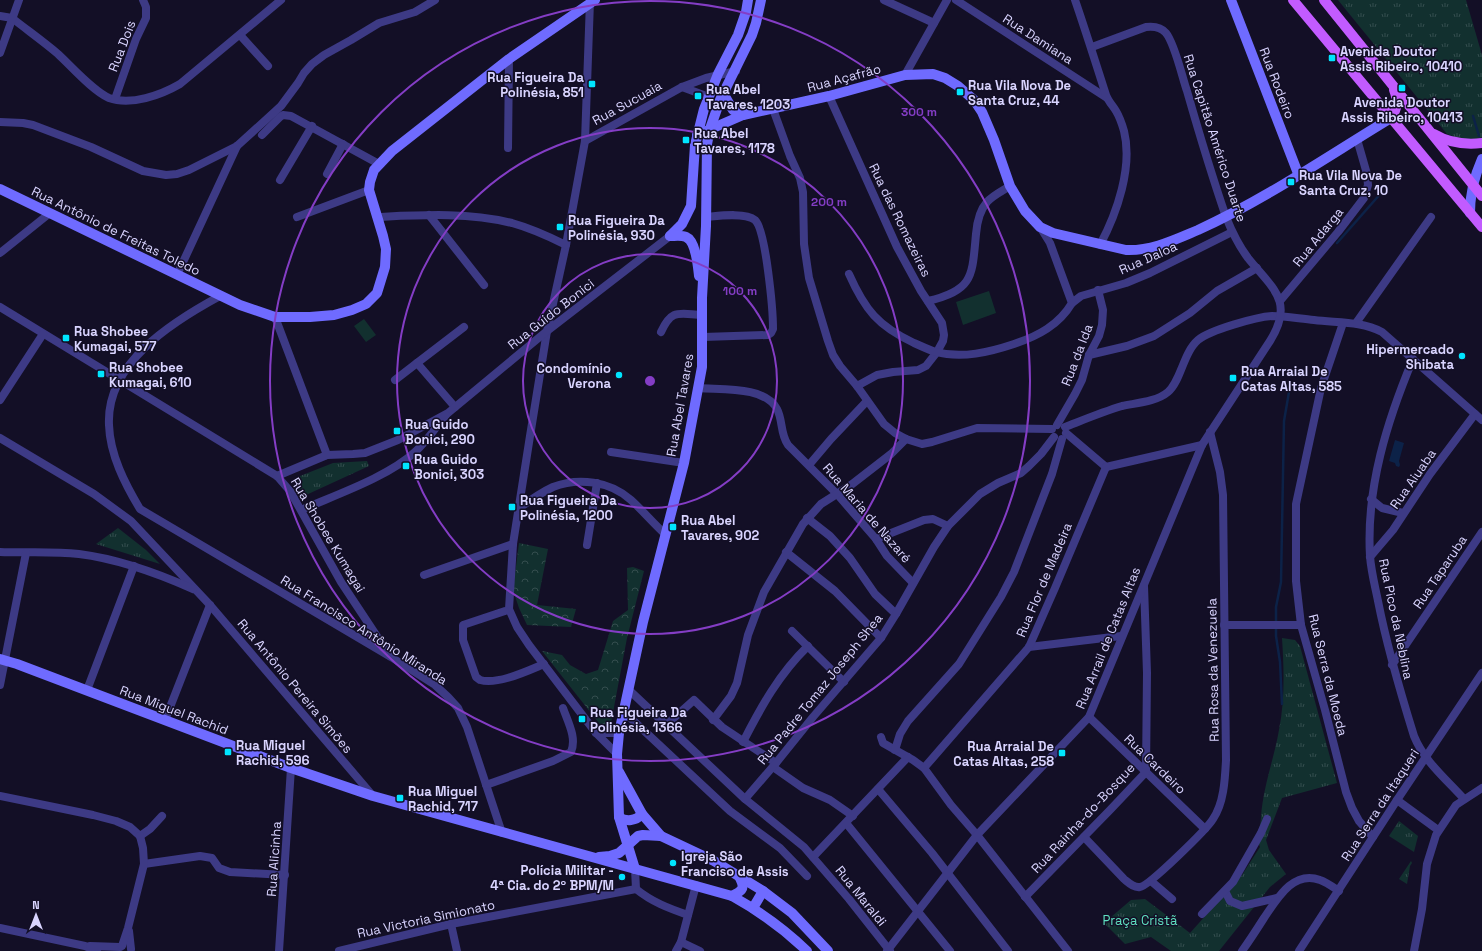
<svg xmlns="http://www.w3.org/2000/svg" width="1482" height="951" font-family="'Space Grotesk',sans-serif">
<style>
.grass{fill:#12302f}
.forest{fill:url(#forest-crowns)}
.park{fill:url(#park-tufts)}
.water{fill:#0c2248}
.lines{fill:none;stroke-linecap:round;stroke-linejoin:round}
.stream{stroke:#0c2248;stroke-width:2.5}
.street{stroke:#3d3a85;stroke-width:8}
.secondary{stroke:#6f6bff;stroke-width:10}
.primary{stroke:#c25bff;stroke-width:10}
.ring{fill:none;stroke:#843dc5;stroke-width:2}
.poi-dot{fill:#00e5ff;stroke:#130f26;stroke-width:1.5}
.labels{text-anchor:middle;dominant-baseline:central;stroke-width:3;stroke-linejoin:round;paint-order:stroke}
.street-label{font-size:13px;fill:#d9d4ff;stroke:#130f26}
.poi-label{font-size:13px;font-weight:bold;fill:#d9d4ff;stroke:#130f26;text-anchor:start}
.park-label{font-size:13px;fill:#5fe0c0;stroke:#130f26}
.centre{fill:#843dc5;stroke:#130f26;stroke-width:2}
.ring-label{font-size:12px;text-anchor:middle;font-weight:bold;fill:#843dc5;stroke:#130f26;stroke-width:3;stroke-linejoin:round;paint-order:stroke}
</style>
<defs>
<pattern id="forest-crowns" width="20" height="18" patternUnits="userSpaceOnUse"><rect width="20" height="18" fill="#12302f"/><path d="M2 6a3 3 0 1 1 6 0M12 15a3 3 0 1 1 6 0" fill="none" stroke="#344d4e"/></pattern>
<pattern id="park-tufts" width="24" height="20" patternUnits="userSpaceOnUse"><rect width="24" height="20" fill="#12302f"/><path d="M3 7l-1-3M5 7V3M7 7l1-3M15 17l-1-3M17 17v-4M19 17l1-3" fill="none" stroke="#344d4e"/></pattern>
</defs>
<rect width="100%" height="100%" fill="#130f26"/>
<g class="grass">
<polygon points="989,291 996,313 963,325 956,302"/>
<polygon points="364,319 376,335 366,342 354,326"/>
</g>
<g class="forest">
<polygon points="519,543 548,549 537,605 576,609 571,627 527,625 519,608 513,590"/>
<polygon points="633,567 644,571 627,638 611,723 602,727 542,651 562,655 570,665 586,674 598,670 613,621 628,610 627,568"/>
</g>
<g class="park">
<polygon points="1338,0 1466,0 1482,55 1482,138 1472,144 1447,134"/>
<polygon points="367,461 369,466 306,495 301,495 295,478 333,463"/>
<polygon points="118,528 146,550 160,564 96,544"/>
<path d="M1282 638 1295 640 1300 646 1337 783 1282 798 1266 840 1269 850 1286 874 1270 887 1219 951H1171L1151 937 1125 944 1104 923 1131 900 1145 899 1190 933 1242 875 1260 847C1256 839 1261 825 1261 817 1263 787 1274 759 1279 730 1285 700 1284 668 1282 638Z"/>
<polygon points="1399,821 1418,836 1414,852 1389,836"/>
<polygon points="1411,861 1412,863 1410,866 1407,884 1399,879"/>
</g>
<polygon class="water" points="1395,440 1404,443 1399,461 1400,465 1399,467 1396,466 1395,463 1389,461"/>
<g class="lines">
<g class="stream">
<polyline points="1473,116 1479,136"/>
<polyline points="1337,243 1382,192"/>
<polyline points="1282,704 1280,662 1276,636 1276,607 1281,582 1284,421 1289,392"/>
</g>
<g class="street">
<polyline points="884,0 934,23"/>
<polyline points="956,0 1107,98"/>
<path d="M1075 0C1086 32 1096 64 1106 95 1108 101 1113 106 1116 111 1119 116 1122 124 1124 131 1133 167 1117 213 1100 245"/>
<polyline points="590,1 585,141 566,245 547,331 530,436 513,544 509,609 517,627 529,645 596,733 617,754"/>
<polyline points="0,16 12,18"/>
<path d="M12 18C27 30 43 41 58 54 72 67 93 91 109 98 131 106 161 95 180 84L281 0"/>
<polyline points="240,35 268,66"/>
<polyline points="0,53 19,0"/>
<polyline points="905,75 947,0"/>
<polyline points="682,87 709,97"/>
<polyline points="829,96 897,247 921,291 942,323 944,335 943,341 937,352 926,366 918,370 893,372 877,375 857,386"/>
<polyline points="115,99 136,39 146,18 146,7 143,0"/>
<polyline points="773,109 790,156 800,178 803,192 804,244 809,278 828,341 833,355 840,366 857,386 884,424 895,433 906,439 922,444 932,442 977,428 1052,429"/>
<polyline points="0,122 23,123 33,125 91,147 143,171 166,175 177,174 189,170 237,146 281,106 298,83 304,73 312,64 324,55 351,40 379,23 415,12 435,0"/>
<polyline points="262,135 280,117 283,115 291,116 379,164"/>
<polyline points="585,141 682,87 706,78 736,71"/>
<polyline points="508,148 509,59"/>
<polyline points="327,174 343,144"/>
<polyline points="280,180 312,126"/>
<polyline points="429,215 484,285"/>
<polyline points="297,217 369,190"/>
<path d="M377 217C421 215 468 212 512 223 530 228 548 236 566 245"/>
<polyline points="0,253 50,213"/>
<path d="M849 274C865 310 878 326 914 343 921 346 929 350 936 352 962 359 990 352 1014 344 1038 336 1059 325 1072 303L1050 243 1040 227"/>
<polyline points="177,275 237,146"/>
<path d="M220 296C172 322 106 363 109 425 110 455 125 484 140 509L391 657 435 685 448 697 458 708 467 727 502 833"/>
<path d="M928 301C974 290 972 276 976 234 977 222 979 211 987 202 992 196 1002 191 1010 186"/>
<polyline points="1280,301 1338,232 1364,198 1368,185 1367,174 1357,139"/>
<polyline points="1072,303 1081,296 1126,283 1150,273 1232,232"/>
<polyline points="0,307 277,476 290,491 341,582 390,656"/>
<polyline points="275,317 327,455"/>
<polyline points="1343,323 1321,388 1296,504 1296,581 1301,625 1325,710 1346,792 1352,808 1359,821 1373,837"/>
<polyline points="1356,323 1431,217"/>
<path d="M661 332C672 308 679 314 703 315"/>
<path d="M703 337 768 335 771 333 773 329C773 311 766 230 755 220 745 212 718 216 706 217"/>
<polyline points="1089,355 1127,346 1154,336 1190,313 1217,291 1257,268"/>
<path d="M1413 359C1387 421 1366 488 1370 556 1371 571 1375 586 1378 601 1387 647 1400 691 1414 736 1424 761 1446 779 1464 799"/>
<polyline points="395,380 417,363"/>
<path d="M699 388C721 390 765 386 777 409 783 420 780 434 788 445L837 494 876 539 887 556 913 583"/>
<polyline points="0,400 43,334"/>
<polyline points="455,407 417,363 464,327"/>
<polyline points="1057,425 1075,394 1082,380 1089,355 1099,336 1102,325 1103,310 1098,290"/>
<path d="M1065 427C1083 420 1102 412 1122 406 1136 403 1156 402 1168 392 1181 381 1183 353 1198 340 1210 330 1256 317 1272 316 1286 316 1301 319 1314 320 1338 323 1361 321 1382 332L1482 420"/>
<polyline points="1066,433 1106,467"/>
<polyline points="0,438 94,494 131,521 210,605 373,796"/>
<polyline points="611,452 684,463"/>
<polyline points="809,465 831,439 867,401"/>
<polyline points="1106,467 1202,445"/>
<polyline points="277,476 327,455 353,454 365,453 398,440 448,413 547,331 670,236"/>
<polyline points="1371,499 1382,508 1403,513"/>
<path d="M518 509C529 501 540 493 553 487 578 477 610 481 631 500 643 511 654 524 666 535"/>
<path d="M301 510C335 495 388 477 415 452 427 441 436 427 446 415"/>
<polyline points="807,518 830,536 850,558 875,594 896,614"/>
<polyline points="876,539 924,520 933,519 948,526"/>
<polyline points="587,545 597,483"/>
<path d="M0 552C26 553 53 551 79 554 119 559 157 573 193 589"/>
<polyline points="786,552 835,591 881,638"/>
<polyline points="1370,557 1393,530 1430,474 1475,414"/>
<polyline points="424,575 513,544"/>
<path d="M505 611 463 625V640L476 677 480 680C498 685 527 671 544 664"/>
<polyline points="1224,625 1301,625"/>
<polyline points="792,631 844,682"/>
<polyline points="1029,647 1121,636"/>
<polyline points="1392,665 1482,532"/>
<polyline points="0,685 26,553"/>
<polyline points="87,690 134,566"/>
<polyline points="629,690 745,799 804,847 849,899 890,951"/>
<polyline points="624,712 730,811 780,848 807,876"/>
<polyline points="1089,717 1205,829"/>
<polyline points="165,720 210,605"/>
<polyline points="713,720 731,696 737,683 748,635 764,592 803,524 821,504 851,485 891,454 906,439"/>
<polyline points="666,725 694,700 722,727 776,763"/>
<polyline points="596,733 619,733"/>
<polyline points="881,737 883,743 913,760 924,768 951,805 977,835 1068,951"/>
<path d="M743 742C761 707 779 674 808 646"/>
<polyline points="895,750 900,734 908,721 959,664 1001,597 1014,572 1052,474 1062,439"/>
<polyline points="773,767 803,788 830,800 853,816"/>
<polyline points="924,768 1029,647 1055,588 1106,467"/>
<path d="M486 785 553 761 571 752C577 738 568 722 563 708"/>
<polyline points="878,789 932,853 1008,951"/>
<polyline points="0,796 93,815 116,821 130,827 140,836"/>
<polyline points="745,799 776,763 813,717 881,638 896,614 934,547 948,526 980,494 998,483 1021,473 1029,466 1041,454 1054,437"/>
<polyline points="1397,800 1438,830"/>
<polyline points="846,823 950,951"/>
<polyline points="140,836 150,829 162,816"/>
<path d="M1084 837 1124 879C1129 883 1134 888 1140 887 1149 886 1207 829 1213 819 1224 803 1225 779 1226 760L1223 495 1220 472 1210 432"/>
<polyline points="813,857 908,757"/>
<polyline points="144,864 200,856 212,858 219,868 230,872 285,875"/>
<path d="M635 869 636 889C652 902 668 908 688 915"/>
<polyline points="1151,881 1172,899"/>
<polyline points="1225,891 1230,901 1242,906 1277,898"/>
<polyline points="1025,897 1110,810 1146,772 1147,673 1144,586"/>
<polyline points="1202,914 1233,882 1261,833 1267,819"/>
<polyline points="451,924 457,951"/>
<polyline points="0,928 85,946 97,951"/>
<polyline points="129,931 131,949"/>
<polyline points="681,942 700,951"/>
<polyline points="90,946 120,947"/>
<polyline points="122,946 128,928 144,864 143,848 140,836"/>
<polyline points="279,951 291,768"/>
<polyline points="339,951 451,924 636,889"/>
<polyline points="676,951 681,942 696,885"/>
<path d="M887 951 977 835 1089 717 1202 445 1270 341C1295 301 1272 288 1248 258 1239 246 1232 232 1226 217 1212 176 1199 133 1187 91 1182 77 1175 44 1166 33 1161 27 1154 26 1146 27L1092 47"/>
<path d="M1242 951C1250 940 1257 929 1264 918 1277 899 1293 870 1320 880 1326 882 1333 887 1339 891"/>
<polyline points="1299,951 1397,800 1482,673"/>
<polyline points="1414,951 1422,909 1427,864 1436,835 1456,805 1482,788"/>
</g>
<g class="secondary">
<polyline points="1231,0 1299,176"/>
<polyline points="723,93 733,110 743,115"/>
<path d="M697 135 743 115 829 96 905 75 933 74 945 78 958 86 974 100 982 112 994 140 1010 186 1025 211 1040 227 1053 233 1126 250C1152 251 1174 240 1198 230 1266 199 1328 156 1391 118"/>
<polyline points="0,189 240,305 275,317 310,317 334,315 352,310 366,304 377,293 385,267 386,249 383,236 369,190 370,182 374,170 392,151 509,59 595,0"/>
<path d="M1470 213C1470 194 1474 177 1482 159"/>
<polyline points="670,236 682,224 691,206 695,145 704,109 718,74 738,35 746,12 748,0"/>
<path d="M670 236C675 236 682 235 686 237 696 241 698 267 699 276"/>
<path d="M0 659 17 664 291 768 373 796 732 896C759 911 784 929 807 951"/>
<polyline points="619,772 642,814 661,836 714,861 763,891 792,913 828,951"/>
<path d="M619 817C626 822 636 821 642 814"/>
<polyline points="599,857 610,856 619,853 638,836 643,835 661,836"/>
<polyline points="635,869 619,817 617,754 619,733 643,622 684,463 702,367 702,298 706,226 707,144 710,129 720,100 752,35 756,23 761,0"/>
<path d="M732 896C744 890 745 888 739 876"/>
<polyline points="753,908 763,891"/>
</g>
<g class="primary">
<polyline points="1293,0 1482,227"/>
<polyline points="1324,0 1482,196"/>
<path d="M1391 118C1398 108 1398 100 1394 90"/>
<path d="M1434 134C1449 143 1464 145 1482 143"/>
</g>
</g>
<g class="ring">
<circle cx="650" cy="381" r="127"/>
<circle cx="650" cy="381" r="253"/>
<circle cx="650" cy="381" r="380"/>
</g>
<g class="poi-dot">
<rect x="1328" y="54" width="8" height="8" rx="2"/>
<rect x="588" y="80" width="8" height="8" rx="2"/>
<rect x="1398" y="84" width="8" height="8" rx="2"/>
<rect x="956" y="88" width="8" height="8" rx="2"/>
<rect x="694" y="92" width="8" height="8" rx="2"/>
<rect x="682" y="136" width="8" height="8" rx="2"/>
<rect x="1287" y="178" width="8" height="8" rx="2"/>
<rect x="556" y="223" width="8" height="8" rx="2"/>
<rect x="62" y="334" width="8" height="8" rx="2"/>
<circle cx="1462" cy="356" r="4"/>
<rect x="97" y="370" width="8" height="8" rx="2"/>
<circle cx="619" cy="375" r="4"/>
<rect x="1229" y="374" width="8" height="8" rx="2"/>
<rect x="393" y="427" width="8" height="8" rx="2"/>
<rect x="402" y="462" width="8" height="8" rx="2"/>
<rect x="508" y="503" width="8" height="8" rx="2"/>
<rect x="669" y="523" width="8" height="8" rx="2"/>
<rect x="578" y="715" width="8" height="8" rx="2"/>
<rect x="224" y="748" width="8" height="8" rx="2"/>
<rect x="1058" y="749" width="8" height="8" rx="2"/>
<rect x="396" y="794" width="8" height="8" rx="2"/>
<circle cx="673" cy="863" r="4"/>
<circle cx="622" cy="877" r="4"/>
</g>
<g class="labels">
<g class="street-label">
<text transform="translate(1038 39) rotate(33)">Rua Damiana</text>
<text transform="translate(122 46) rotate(-69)">Rua Dois</text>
<text transform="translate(844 78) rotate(-15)">Rua Açafrão</text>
<text transform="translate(1277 83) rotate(69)">Rua Rodeiro</text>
<text transform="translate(627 103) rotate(-29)">Rua Sucuaia</text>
<text transform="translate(1215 138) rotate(72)">Rua Capitão Américo Duarte</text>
<text transform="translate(900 220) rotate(64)">Rua das Romazeiras</text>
<text transform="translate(116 231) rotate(26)">Rua Antônio de Freitas Toledo</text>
<text transform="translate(1318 237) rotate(-51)">Rua Adarga</text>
<text transform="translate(1148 258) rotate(-24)">Rua Daloa</text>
<text transform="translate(551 314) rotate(-38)">Rua Guido Bonici</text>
<text transform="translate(1077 355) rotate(-69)">Rua da Ida</text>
<text transform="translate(680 405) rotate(-80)">Rua Abel Tavares</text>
<text transform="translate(1413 479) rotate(-55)">Rua Aiuaba</text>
<text transform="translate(867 513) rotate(49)">Rua Maria de Nazaré</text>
<text transform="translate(328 535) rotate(59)">Rua Shobee Kumagai</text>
<text transform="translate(1440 572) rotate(-56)">Rua Taparuba</text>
<text transform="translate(1044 580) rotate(-67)">Rua Flor de Madeira</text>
<text transform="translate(1396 619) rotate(78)">Rua Pico da Neblina</text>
<text transform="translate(364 630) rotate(32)">Rua Francisco Antônio Miranda</text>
<text transform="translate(1108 638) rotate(-68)">Rua Arrail de Catas Altas</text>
<text transform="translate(1213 670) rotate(-91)">Rua Rosa da Venezuela</text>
<text transform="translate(1328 675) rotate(76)">Rua Serra da Moeda</text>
<text transform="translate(295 686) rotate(50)">Rua Antônio Pereira Simões</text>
<text transform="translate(820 689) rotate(-51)">Rua Padre Tomaz Joseph Shea</text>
<text transform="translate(174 710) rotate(21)">Rua Miguel Rachid</text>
<text transform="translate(1155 764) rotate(44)">Rua Cardeiro</text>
<text transform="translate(1380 805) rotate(-57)">Rua Serra da Itaqueri</text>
<text transform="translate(1083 818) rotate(-47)">Rua Rainha-do-Bosque</text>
<text transform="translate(274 859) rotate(-86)">Rua Alicinha</text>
<text transform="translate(861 896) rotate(51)">Rua Maraldi</text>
<text transform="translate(426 919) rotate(-12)">Rua Victoria Simionato</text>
</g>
<g class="poi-label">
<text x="1340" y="51">Avenida Doutor<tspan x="1340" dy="15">Assis Ribeiro, 10410</tspan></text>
<text x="584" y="77" text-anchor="end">Rua Figueira Da<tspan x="584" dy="15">Polinésia, 851</tspan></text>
<text x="968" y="85">Rua Vila Nova De<tspan x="968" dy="15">Santa Cruz, 44</tspan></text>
<text x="706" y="89">Rua Abel<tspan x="706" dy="15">Tavares, 1203</tspan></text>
<text x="1402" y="102" text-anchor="middle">Avenida Doutor<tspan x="1402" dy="15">Assis Ribeiro, 10413</tspan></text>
<text x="694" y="133">Rua Abel<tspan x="694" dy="15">Tavares, 1178</tspan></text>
<text x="1299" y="175">Rua Vila Nova De<tspan x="1299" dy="15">Santa Cruz, 10</tspan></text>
<text x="568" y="220">Rua Figueira Da<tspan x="568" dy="15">Polinésia, 930</tspan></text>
<text x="74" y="331">Rua Shobee<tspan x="74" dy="15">Kumagai, 577</tspan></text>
<text x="1454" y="349" text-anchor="end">Hipermercado<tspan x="1454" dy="15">Shibata</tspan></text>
<text x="109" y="367">Rua Shobee<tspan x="109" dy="15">Kumagai, 610</tspan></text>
<text x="611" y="368" text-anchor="end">Condomínio<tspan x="611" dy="15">Verona</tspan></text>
<text x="1241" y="371">Rua Arraial De<tspan x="1241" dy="15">Catas Altas, 585</tspan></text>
<text x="405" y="424">Rua Guido<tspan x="405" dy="15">Bonici, 290</tspan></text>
<text x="414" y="459">Rua Guido<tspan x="414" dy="15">Bonici, 303</tspan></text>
<text x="520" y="500">Rua Figueira Da<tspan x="520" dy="15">Polinésia, 1200</tspan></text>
<text x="681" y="520">Rua Abel<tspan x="681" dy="15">Tavares, 902</tspan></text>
<text x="590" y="712">Rua Figueira Da<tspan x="590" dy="15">Polinésia, 1366</tspan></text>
<text x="236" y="745">Rua Miguel<tspan x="236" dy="15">Rachid, 596</tspan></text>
<text x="1054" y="746" text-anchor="end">Rua Arraial De<tspan x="1054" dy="15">Catas Altas, 258</tspan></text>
<text x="408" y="791">Rua Miguel<tspan x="408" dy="15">Rachid, 717</tspan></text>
<text x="681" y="856">Igreja São<tspan x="681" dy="15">Franciso de Assis</tspan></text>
<text x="614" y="870" text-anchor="end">Polícia Militar -<tspan x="614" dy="15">4ª Cia. do 2º BPM/M</tspan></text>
</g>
<g class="park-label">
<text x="1140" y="920">Praça Cristã</text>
</g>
</g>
<circle cx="650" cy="381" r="6" class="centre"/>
<g class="ring-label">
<text x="919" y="116">300 m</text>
<text x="829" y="206">200 m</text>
<text x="740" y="295">100 m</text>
</g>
<g transform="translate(36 915)" stroke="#130f26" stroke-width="3" paint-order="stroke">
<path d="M0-3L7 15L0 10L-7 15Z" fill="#d9d4ff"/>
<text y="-6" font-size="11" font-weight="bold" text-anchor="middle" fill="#d9d4ff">N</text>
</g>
</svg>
